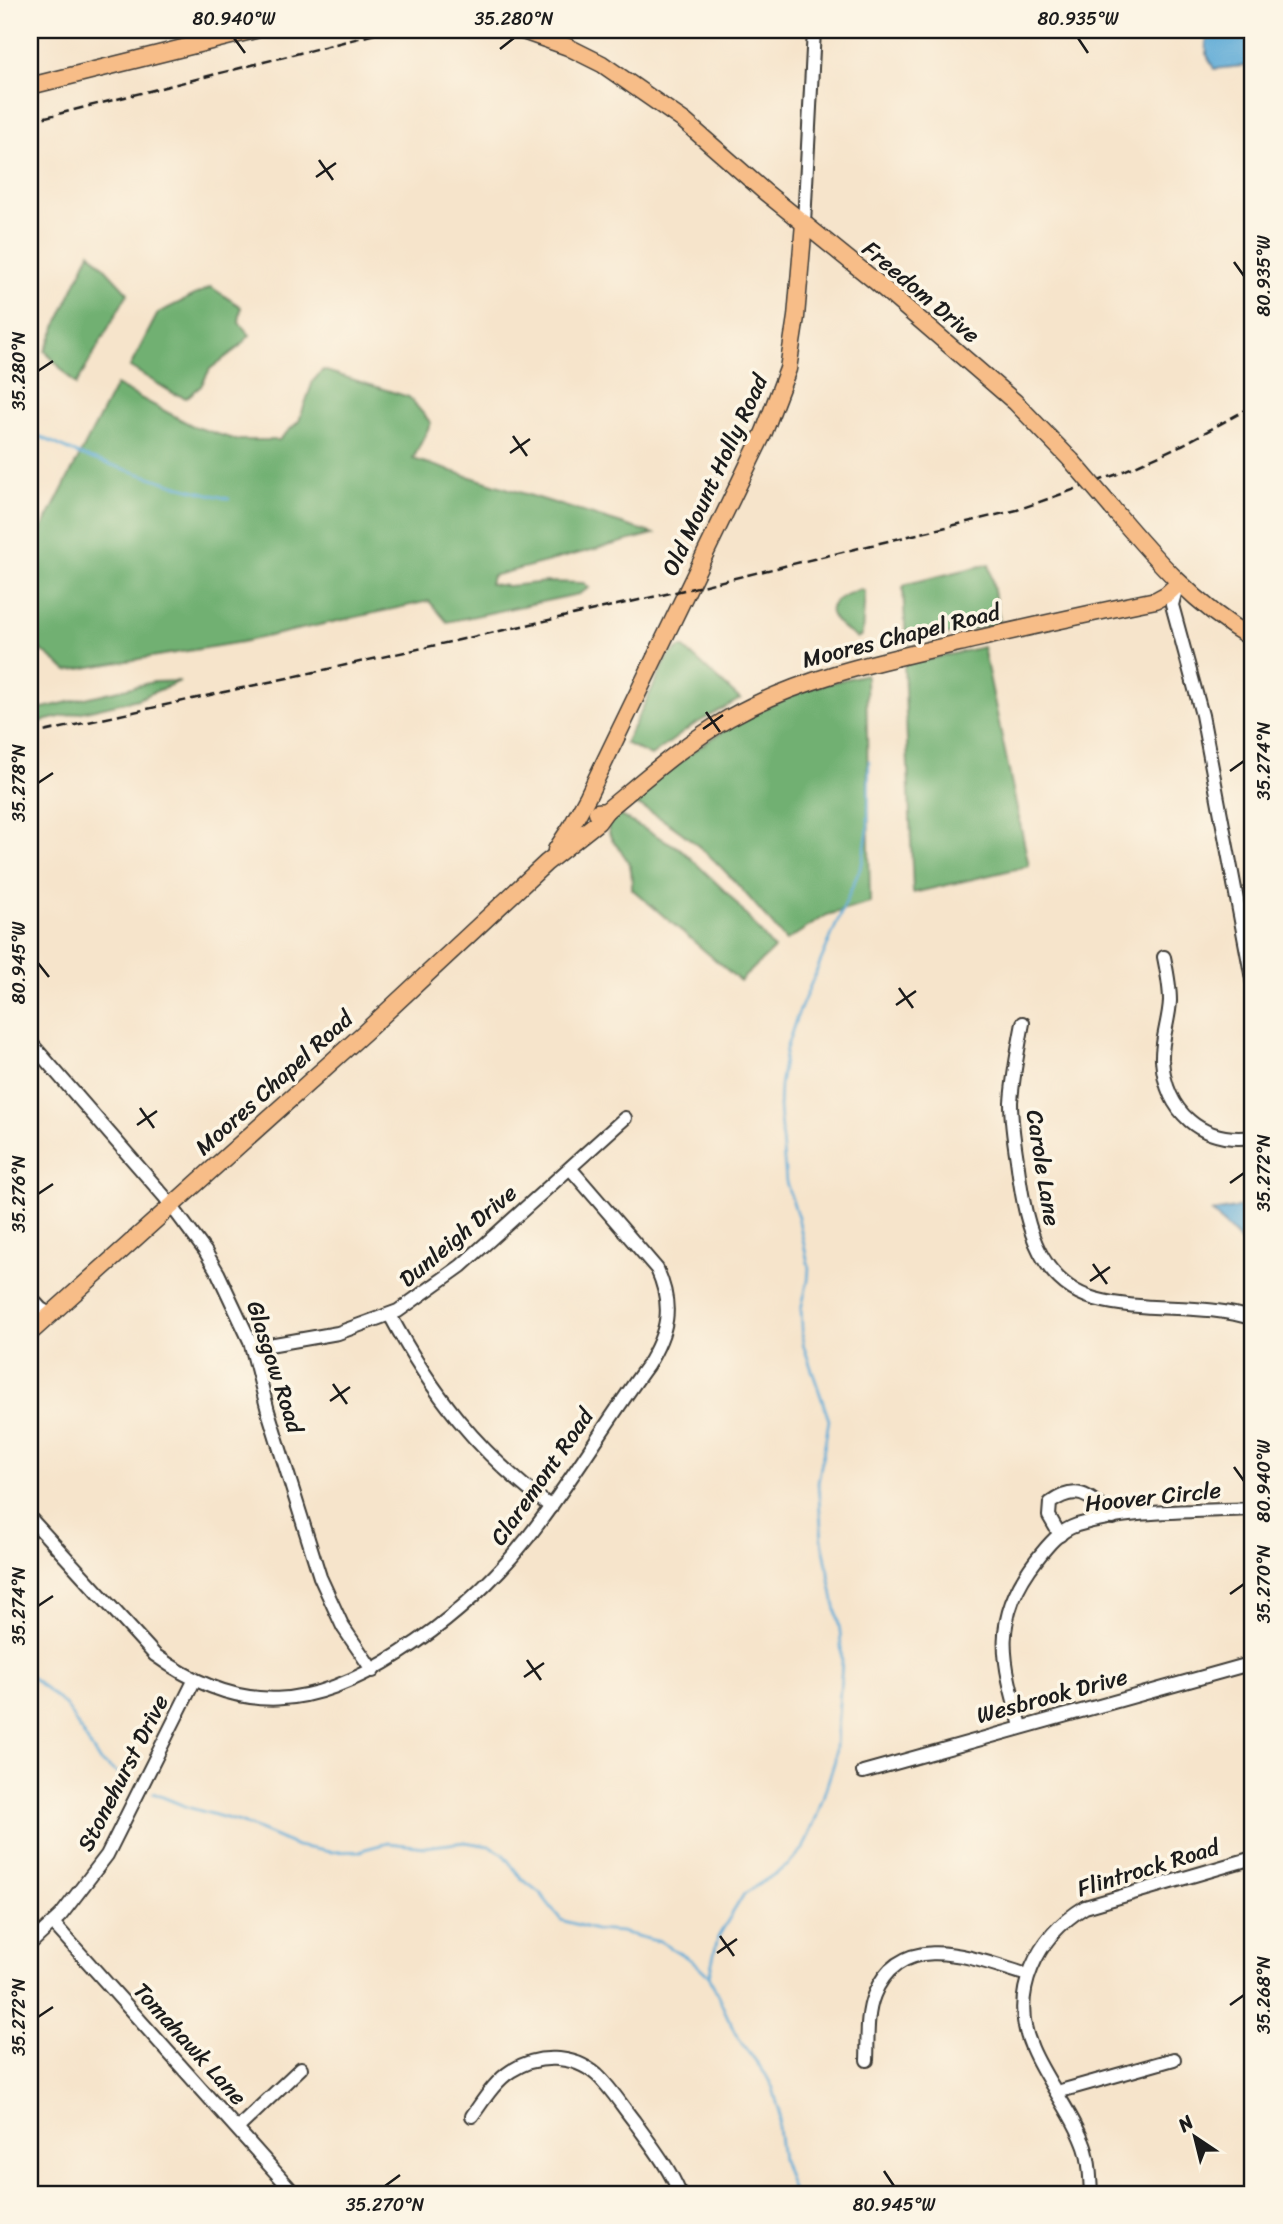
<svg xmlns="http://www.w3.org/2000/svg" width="1283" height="2224" font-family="Sriracha,sans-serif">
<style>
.forest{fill:#71b072;stroke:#466647;stroke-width:2}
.water{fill:#5eabd7;stroke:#3d647a;stroke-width:2}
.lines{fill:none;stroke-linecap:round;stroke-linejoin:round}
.stream{stroke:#5eabd7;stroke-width:2.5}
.minor-casing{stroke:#3d3a36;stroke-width:16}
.major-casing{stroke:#3d3a36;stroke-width:19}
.minor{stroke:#fff;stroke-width:12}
.major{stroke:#f7bd88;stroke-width:16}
.rail{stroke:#1c1c1c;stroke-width:2.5;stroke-dasharray:10 5;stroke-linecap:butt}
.major-bridge-casing{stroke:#3d3a36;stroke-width:19;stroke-linecap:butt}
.major-bridge{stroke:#f7bd88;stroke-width:16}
.ticks{fill:none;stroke:#1c1c1c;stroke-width:2.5}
.labels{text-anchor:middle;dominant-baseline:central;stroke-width:7;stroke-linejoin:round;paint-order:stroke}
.street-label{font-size:23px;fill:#1c1c1c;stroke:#fcf5e5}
.neatline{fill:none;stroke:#1c1c1c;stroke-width:2.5}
.ticks-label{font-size:18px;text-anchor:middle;fill:#1c1c1c}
</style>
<rect width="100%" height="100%" fill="#fcf5e5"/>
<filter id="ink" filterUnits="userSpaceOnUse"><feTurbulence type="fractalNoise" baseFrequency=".0143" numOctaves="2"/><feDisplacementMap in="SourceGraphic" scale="14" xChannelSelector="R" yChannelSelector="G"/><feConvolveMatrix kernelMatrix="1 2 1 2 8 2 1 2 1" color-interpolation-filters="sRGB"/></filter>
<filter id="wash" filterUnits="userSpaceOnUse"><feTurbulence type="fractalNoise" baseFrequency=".00686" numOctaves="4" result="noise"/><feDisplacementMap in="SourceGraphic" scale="28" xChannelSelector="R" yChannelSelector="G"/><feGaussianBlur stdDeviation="1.57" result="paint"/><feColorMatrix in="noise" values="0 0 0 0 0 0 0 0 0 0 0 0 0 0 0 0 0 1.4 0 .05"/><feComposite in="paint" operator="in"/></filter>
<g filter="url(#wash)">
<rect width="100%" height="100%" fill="#f6e4cb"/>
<g class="forest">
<polygon points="90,252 128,293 76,385 45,351"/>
<polygon points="211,287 241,307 239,323 250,335 239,347 210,369 201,386 186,398 173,393 130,367 158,313"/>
<polygon points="323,370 409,397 431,423 413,459 654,534 492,576 490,584 508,586 547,582 584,583 589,588 579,594 447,622 429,601 242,642 67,671 30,641 30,552 116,385 193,426 236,440 279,440 299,421 313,381"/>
<polygon points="989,564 1000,623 906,644 903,587 907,584"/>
<path d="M861 589 865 592 862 635 857 638C823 616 819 603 861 589Z"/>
<polygon points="983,647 1029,866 913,893 904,665"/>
<polygon points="680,648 684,648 740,699 692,726 651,756 625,743 669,655"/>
<path d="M866 674 870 903 827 915 786 941C736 882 701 836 630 801 682 757 735 718 798 693 819 684 843 680 866 674Z"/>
<polygon points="180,681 138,699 30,724 30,711 153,682"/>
<path d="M615 813 681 849 730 896 774 949 740 981 632 889C632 882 632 872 630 866 622 846 606 843 608 820Z"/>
</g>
<g class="water">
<polygon points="1238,30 1248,30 1253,36 1253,65 1214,69 1207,55 1206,41 1210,37"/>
<polygon points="1253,1205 1253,1254 1212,1212"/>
</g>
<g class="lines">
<g class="stream">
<polyline points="30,432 80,455 181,487 229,499"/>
<polyline points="30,1676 65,1705 100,1762 126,1778"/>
<polyline points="153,1793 187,1807 240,1822 297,1846 331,1852 362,1851 365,1849 388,1843 425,1847 465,1842 489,1846 503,1854 522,1879 540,1893 561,1920 595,1930 621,1932 656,1941 658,1940 694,1962 709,1976 735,2033 766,2075 773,2088 779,2110 778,2127 782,2160 794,2194"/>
<polyline points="709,1976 718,1937 744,1894 787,1866 803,1849 818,1813 835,1760 842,1662 840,1631 822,1540 818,1483 829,1420 803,1344 801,1309 808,1281 809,1268 798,1217 786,1182 779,1108 780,1085 786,1049 796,1019 862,864 868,830 869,761"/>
</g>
</g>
</g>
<g filter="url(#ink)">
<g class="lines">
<defs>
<g id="minor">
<polyline points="804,223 814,30"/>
<polyline points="1177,586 1172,605 1202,715 1253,984"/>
<path d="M1164 957C1167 972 1170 986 1170 1001 1169 1021 1161 1040 1162 1060 1166 1112 1201 1144 1253 1137"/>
<path d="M1023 1023C1018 1049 1013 1075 1011 1102 1011 1121 1014 1141 1017 1160 1024 1214 1034 1282 1095 1299 1147 1313 1203 1302 1253 1319"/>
<polyline points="30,1042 164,1196 205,1251 218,1273 250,1341 268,1411 320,1577 343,1627 373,1671"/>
<polyline points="30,1297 41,1309 50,1314"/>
<path d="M390 1315C432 1394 479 1454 551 1507"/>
<polyline points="252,1348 338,1333 398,1311 461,1266 625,1118"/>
<path d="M30 1518 155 1655C242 1718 313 1709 400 1653 449 1622 493 1582 529 1536 571 1482 606 1422 647 1366 668 1332 674 1307 657 1269L570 1168"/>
<path d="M1060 1535 1049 1516 1050 1503C1079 1482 1091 1498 1113 1518"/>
<path d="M1021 1726C1002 1660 991 1618 1037 1559 1048 1545 1059 1531 1077 1525 1133 1509 1196 1512 1253 1509"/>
<polyline points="863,1772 1253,1663"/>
<polyline points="53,1923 295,2194"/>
<polyline points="30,1944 61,1915 107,1855 194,1681"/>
<path d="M867 2060C868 2039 866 2015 874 1995 902 1926 977 1960 1028 1975"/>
<polyline points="1057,2092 1174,2059"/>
<path d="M472 2116C483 2101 495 2081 511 2071 537 2054 573 2054 597 2075 611 2088 622 2106 634 2121 651 2145 669 2167 680 2194"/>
<polyline points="238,2128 301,2068"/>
<path d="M1091 2194C1090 2177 1090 2158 1083 2142 1070 2109 1046 2081 1032 2048 1008 1994 1037 1936 1085 1907L1253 1858"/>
</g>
<g id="major">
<polyline points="520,30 568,47 602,64 684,121 765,192 875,281 1015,402 1071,460"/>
<polyline points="30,86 255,30"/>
<path d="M1112 508C1154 558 1196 606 1253 639"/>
<path d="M597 812 606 811C646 778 684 744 729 718 800 678 880 661 959 643 1025 628 1090 613 1156 600L1167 594 1179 583"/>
<polyline points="556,850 571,827 588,796 764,432 788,369 796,317 804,223"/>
<polyline points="30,1333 366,1031 546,863 598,822 606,811"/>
</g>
</defs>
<use href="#minor" class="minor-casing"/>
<use href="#major" class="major-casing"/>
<use href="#minor" class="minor"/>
<use href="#major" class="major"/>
<g class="rail">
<polyline points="30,121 391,30"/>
<polyline points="30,735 689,589 1017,510 1115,475 1184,444 1253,406"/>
</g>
<defs>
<polyline id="major-bridge" points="1071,460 1112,508"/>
</defs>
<use href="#major-bridge" class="major-bridge-casing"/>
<use href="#major-bridge" class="major-bridge"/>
</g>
</g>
<path class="ticks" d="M234 38 245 53M1078 38 1088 53M500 49 514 38M319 160 333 180M316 177 336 163M1234 262 1244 276M38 371 53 361M513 436 527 456M510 453 530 439M706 712 720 732M703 729 723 715M1230 771 1244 761M38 783 53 773M38 963 49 977M899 988 913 1008M896 1005 916 991M140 1108 154 1128M137 1125 157 1111M1230 1183 1244 1173M38 1194 53 1184M1093 1264 1107 1284M1090 1281 1110 1267M333 1384 347 1404M330 1401 350 1387M1234 1467 1244 1481M1230 1594 1244 1584M38 1606 53 1596M527 1660 541 1680M524 1677 544 1663M720 1936 734 1956M717 1953 737 1939M1230 2005 1244 1995M38 2017 53 2007M884 2171 894 2186M385 2186 400 2175"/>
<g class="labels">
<g class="street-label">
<text transform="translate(921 292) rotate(40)">Freedom Drive</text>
<text transform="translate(715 475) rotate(-65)">Old Mount Holly Road</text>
<text transform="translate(901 636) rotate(-14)">Moores Chapel Road</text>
<text transform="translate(274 1083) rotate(-42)">Moores Chapel Road</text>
<text transform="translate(1043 1168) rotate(81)">Carole Lane</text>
<text transform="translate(458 1236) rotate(-40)">Dunleigh Drive</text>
<text transform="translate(275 1367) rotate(72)">Glasgow Road</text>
<text transform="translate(542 1477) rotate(-55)">Claremont Road</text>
<text transform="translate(1153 1497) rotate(-6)">Hoover Circle</text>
<text transform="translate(1052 1696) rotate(-15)">Wesbrook Drive</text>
<text transform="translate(123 1773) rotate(-63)">Stonehurst Drive</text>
<text transform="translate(1148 1868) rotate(-17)">Flintrock Road</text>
<text transform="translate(190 2044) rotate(48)">Tomahawk Lane</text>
</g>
</g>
<rect width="1283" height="2224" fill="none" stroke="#fcf5e5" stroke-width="77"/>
<g transform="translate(1195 2137) rotate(325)" stroke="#fcf5e5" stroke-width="5" paint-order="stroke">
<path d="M0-5L12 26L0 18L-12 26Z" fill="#1c1c1c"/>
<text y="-10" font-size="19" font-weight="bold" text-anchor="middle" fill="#1c1c1c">N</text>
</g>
<rect x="38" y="38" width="1206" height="2148" class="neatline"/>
<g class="ticks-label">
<text x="234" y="25">80.940°W</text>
<text x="514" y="25">35.280°N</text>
<text x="1078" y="25">80.935°W</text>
<text transform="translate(1264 276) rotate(-90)" y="6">80.935°W</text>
<text transform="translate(19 371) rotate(-90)" y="6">35.280°N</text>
<text transform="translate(1264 761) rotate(-90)" y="6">35.274°N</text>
<text transform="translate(19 783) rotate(-90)" y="6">35.278°N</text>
<text transform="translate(19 963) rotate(-90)" y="6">80.945°W</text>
<text transform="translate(1264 1173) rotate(-90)" y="6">35.272°N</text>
<text transform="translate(19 1194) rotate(-90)" y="6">35.276°N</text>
<text transform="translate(1264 1481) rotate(-90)" y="6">80.940°W</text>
<text transform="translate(1264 1584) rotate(-90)" y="6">35.270°N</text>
<text transform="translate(19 1606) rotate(-90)" y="6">35.274°N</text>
<text transform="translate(1264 1995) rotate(-90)" y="6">35.268°N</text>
<text transform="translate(19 2017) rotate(-90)" y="6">35.272°N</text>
<text x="385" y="2211">35.270°N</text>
<text x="894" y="2211">80.945°W</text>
</g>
</svg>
